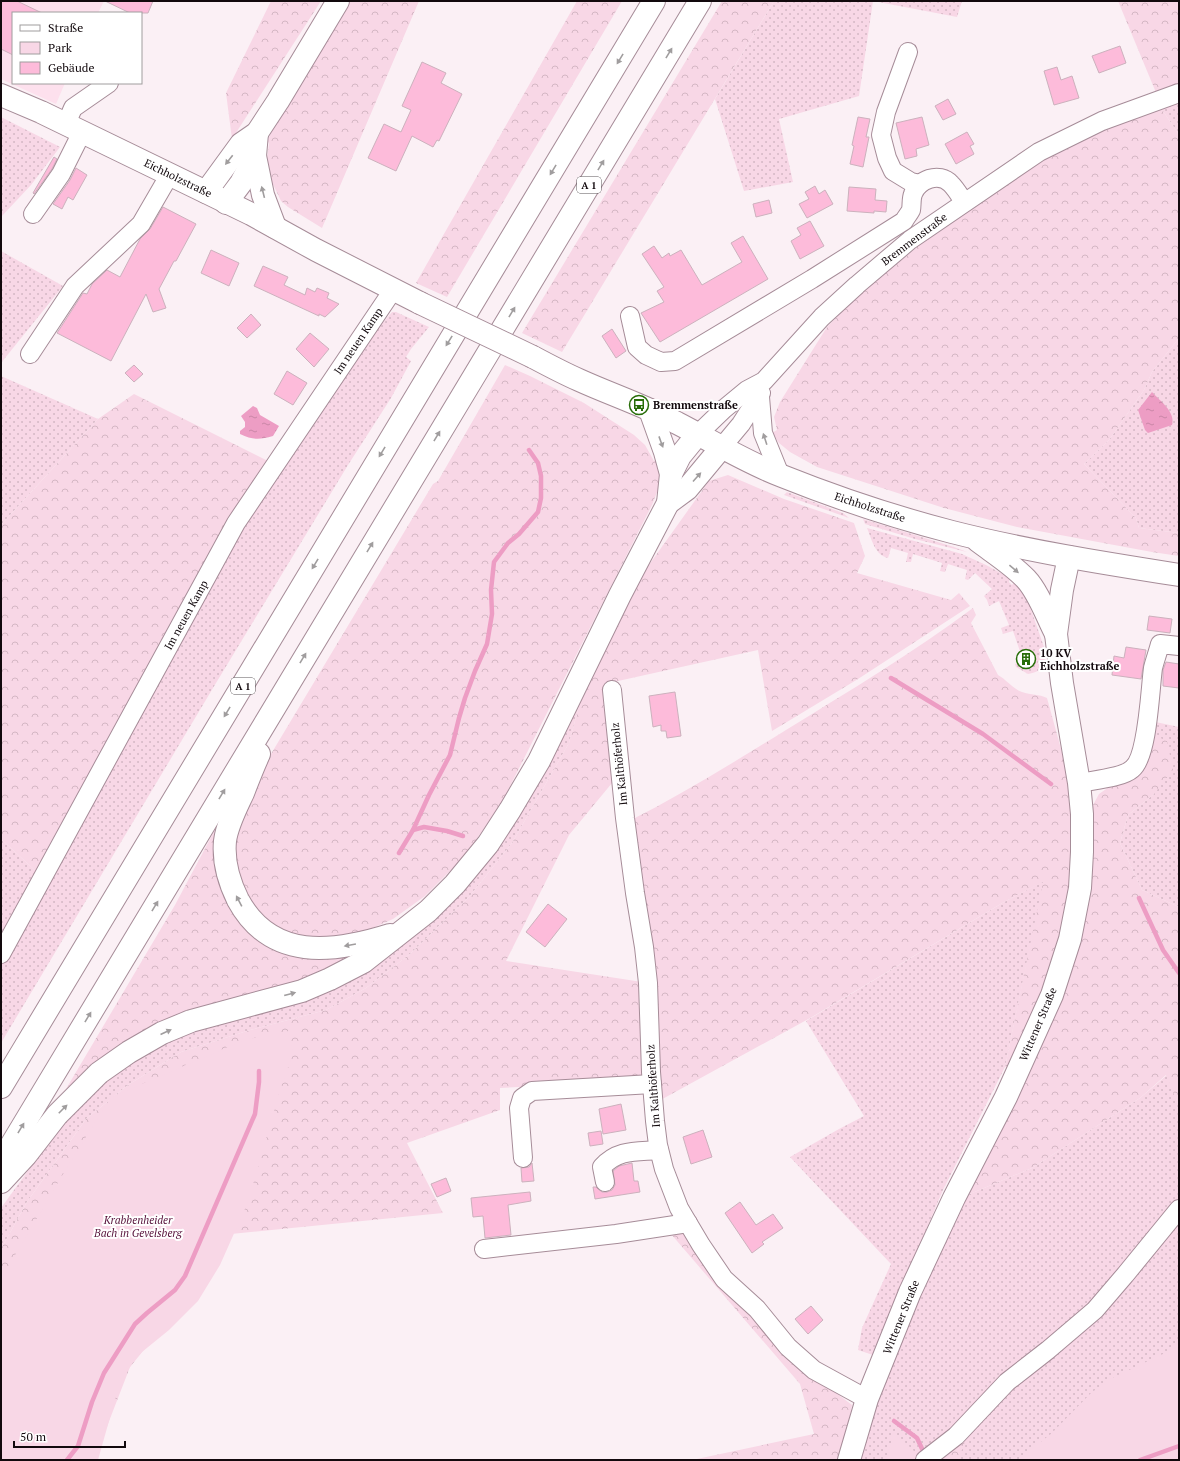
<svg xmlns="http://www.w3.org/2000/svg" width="1180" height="1461" font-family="'PT Serif',serif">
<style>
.built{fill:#fde0ed}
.grass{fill:url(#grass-dots)}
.forest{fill:url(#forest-crowns)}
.park{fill:#f8d7e6}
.water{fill:url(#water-ripples)}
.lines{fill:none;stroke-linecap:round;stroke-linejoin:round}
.stream{stroke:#ed9dc4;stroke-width:4.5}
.building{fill:#fdbbda;stroke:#ccb1bd}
.minor-casing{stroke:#a68c98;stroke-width:20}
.major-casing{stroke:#a68c98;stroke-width:24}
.highway-casing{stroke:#a68c98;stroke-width:24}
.minor{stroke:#fff;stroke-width:18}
.major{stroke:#fff;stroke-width:22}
.highway{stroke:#fff;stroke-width:22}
.major-bridge-casing{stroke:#a68c98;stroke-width:24;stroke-linecap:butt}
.major-bridge{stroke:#fff;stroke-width:22}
.oneway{fill:#a09d9e}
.labels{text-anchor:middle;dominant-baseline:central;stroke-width:4;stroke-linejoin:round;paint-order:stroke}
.shield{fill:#fff;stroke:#595356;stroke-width:1}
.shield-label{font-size:10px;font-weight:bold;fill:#12090d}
.street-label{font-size:11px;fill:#12090d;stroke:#fff}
.poi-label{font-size:11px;font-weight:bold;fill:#12090d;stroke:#fff;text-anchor:start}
.park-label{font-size:11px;font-style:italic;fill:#56113a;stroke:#fff}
</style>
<defs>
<pattern id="grass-dots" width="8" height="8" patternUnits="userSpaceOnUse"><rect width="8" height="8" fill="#f8d7e6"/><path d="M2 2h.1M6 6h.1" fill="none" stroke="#d4b7c4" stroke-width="1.8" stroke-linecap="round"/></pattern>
<pattern id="forest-crowns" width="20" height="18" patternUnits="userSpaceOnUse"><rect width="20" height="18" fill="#f8d7e6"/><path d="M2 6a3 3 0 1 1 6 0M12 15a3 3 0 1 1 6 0" fill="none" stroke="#d4b7c4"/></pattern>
<pattern id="water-ripples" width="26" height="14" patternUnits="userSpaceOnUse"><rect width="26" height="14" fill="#ed9dc4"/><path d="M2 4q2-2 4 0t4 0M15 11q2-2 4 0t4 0" fill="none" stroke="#ca86a7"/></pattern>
</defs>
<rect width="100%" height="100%" fill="#fbf0f5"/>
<polygon class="built" points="1,1 104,1 98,13 13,13 13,83 65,83 56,104 1,79"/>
<g class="grass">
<polygon points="774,1 962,1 957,17 873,1 859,96 779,119 793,182 744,191 715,99"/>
<polygon points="1179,98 1179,135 1159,105"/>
<polygon points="1,117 60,147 31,185 1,217"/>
<polygon points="1,251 63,286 1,363"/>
<polygon points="392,312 396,312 429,327 411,349 406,357 411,361 391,398 348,465 216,683 1,1043 1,966 244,521 362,347"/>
<polygon points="1179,338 1179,533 1139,528 1136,518 1084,464 1109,440 1144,390 1152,372"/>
<polygon points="1,376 98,419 1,525"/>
<polygon points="787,492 843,513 849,518 784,495"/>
<polygon points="863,519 954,547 967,552 915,539 865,524"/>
<path d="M867 528 962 554 986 565 1010 578 1009 582 1012 585 1014 583 1021 588 1028 601 1044 647C1046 662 1045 671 1028 674L1016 667 1015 664 1023 660 1013 631 1003 634 1001 628 1009 625 999 601 989 606 987 600 984 596 992 589 975 573 968 580 965 579 967 570 948 564 945 572 940 571 942 563 913 554 911 562H906L908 553 891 548 888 558C875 555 872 540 867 528Z"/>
<polygon points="583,691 569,743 512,843 469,897 410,954 366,988 326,1010 250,1030 181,1052 128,1085 86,1119 27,1202 1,1249 1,1208 70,1113 119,1071 172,1035 416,932"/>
<polygon points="1151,721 1179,727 1179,907 1142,890 1120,843 1128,815 1154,794 1149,733"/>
<polygon points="1,839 39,874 1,945"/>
<polygon points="1044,881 1005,1067 943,1190 873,1355 858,1350 862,1328 891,1264 790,1157 839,1129 864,1116 806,1021 1004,902"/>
<polygon points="1167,1075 1179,1106 1179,1460 861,1460 875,1405 913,1299 965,1196 1032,1168 1140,1098"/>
</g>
<g class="forest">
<polygon points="271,1 321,1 232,139 226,93"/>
<polygon points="346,1 419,1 322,228 288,207 281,201 271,180 267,160 269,143 267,141 291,93"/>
<polygon points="577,1 622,1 447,297 416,283"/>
<polygon points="722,1 774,1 562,352 522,333"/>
<polygon points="1118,1 1179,1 1179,87 1157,95"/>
<polygon points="1159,105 1179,135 1179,338 1152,372 1144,390 1109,440 1084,464 1136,518 1139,528 1179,533 1179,556 1152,552 1017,527 944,508 817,467 790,452 779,443 772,433 777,430 774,417 780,402 827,327 857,296 948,222 1039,158"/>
<polygon points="505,365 530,376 584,403 634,435 645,445 654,461 659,460 661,482 652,505 502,802 465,856 425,896 393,919 361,933 324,942 274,928 242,895 231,847 244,799 433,484 438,481"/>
<polygon points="134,394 272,463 39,874 1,839 1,525 98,419"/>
<polygon points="728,475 784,499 854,523 865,556 857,573 951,600 959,593 970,606 858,679 772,731 758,650 609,683 617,777 569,835 506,961 642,982 647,1081 500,1088 500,1110 407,1143 443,1213 231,1234 209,1270 130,1367 94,1460 1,1460 1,1249 27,1202 86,1119 128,1085 181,1052 250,1030 326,1010 366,988 410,954 469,897 512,843 569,743 583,691 636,583 709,481"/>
<path d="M973 608 976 615 971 623 998 675C1007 680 1013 689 1022 692 1031 695 1039 694 1047 698L1066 767 1073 821V879L1048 984 1011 1070 1005 1067 1043 882 1004 902 812 1017 657 1102 629 821C683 794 734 762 786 730 849 691 913 653 973 608Z"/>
<polygon points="1149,733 1167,741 1173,770 1154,794 1128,815 1120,843 1142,890 1179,907 1179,1106 1166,1075 1140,1098 1032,1168 965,1196 1029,1067 1090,827 1093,805 1099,794 1109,787"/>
<polygon points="218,824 218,867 250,930 337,952 355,958 296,982 227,1000 167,1020 111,1053 66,1089 175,905"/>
<polygon points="681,1227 810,1373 852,1405 841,1460 692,1460 814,1434 800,1384 671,1234"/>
<polygon points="973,1421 958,1460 928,1460"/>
</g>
<g class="park">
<polygon points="289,1031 293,1053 280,1090 248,1202 220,1265 198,1301 169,1330 137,1356 125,1375 116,1396 98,1460 1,1460 1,1279 66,1169 111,1097 244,1040"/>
<polygon points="1179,1343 1179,1460 1018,1460 1052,1433 1091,1393 1110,1379 1165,1353"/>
<polygon points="894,1432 915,1452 920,1460 886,1460"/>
</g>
<g class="water">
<path d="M1152 392C1160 401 1176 412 1172 425L1148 433 1145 430 1138 410Z"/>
<path d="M253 406 257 408 260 415 279 426 273 436C259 440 253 440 240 434V431L245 427V422L241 416Z"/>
</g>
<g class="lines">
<g class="stream">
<polyline points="891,678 983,734 1051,784"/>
<polyline points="413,830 424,827 447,831 463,836"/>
<polyline points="399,853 413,830 429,795 450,755 459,718 465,698 475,671 487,644 492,614 491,590 494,562 508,543 519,534 538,512 541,498 541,476 538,463 529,450"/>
<polyline points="1139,898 1163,950 1179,973"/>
<polyline points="894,1421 917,1438 924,1453"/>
<polyline points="67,1460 78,1446 92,1402 104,1373 135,1324 147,1313 175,1290 185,1276 255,1114 259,1082 259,1071"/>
<polyline points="1140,1460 1179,1446"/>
</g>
</g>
<g class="building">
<polygon points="1,1 17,1 42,13 13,13 13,55 1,49"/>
<polygon points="105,1 153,1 148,13 130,13"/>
<polygon points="1120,46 1126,63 1099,73 1092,56"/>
<polygon points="422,62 446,73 441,83 462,94 439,141 437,140 433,147 412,136 396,171 368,158 384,124 401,132 411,110 402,106"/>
<polygon points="1057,67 1061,80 1072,76 1079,98 1054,105 1044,71"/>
<polygon points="948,99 956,114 943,120 935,106"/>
<polygon points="858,117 870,119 866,137 869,137 863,167 850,164 854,146 852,145"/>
<polygon points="922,117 929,145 916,149 917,156 905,159 896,123"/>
<polygon points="967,132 974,144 970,146 974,154 956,164 945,144"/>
<polygon points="54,157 57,159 52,169 34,194 33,193"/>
<polygon points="76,168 87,175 73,200 68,197 62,209 53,204 70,180"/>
<polygon points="815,186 819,194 825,190 833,204 807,218 799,204 809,199 805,192"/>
<polygon points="849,187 876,189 875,200 887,201 886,212 874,211 874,213 847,211"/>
<polygon points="769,200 772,213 756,217 753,204"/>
<polygon points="163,207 196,224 176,261 174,261 159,289 166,308 153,312 146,294 111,361 57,333 83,293 87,294 92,284 107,270 120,277 140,239 150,229"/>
<polygon points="810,221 824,246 800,259 791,241 801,235 797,228"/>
<polygon points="743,236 768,279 660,342 641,313 664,302 657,291 664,287 642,254 654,246 662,258 669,253 670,256 681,250 702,285 742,262 731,243"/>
<polygon points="211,250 239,263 229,286 201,273"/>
<polygon points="263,266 288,277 284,285 305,295 307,288 315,292 317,288 329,293 327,298 339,304 325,317 319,314 319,316 254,286"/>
<polygon points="251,314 261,325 247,338 237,328"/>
<polygon points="612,329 626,351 616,358 602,336"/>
<polygon points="310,333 329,349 314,367 296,349"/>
<polygon points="134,365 143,374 134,382 125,373"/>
<polygon points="287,371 307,383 293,405 274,394"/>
<polygon points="1149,616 1172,619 1170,633 1147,630"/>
<polygon points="1126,647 1146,650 1141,679 1112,675 1114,656 1124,658"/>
<polygon points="1166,662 1179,664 1179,688 1163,686 1163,670"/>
<polygon points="675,692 681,736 667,738 666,731 661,731 661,725 653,727 649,696"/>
<polygon points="548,904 567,919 545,947 526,932"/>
<polygon points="621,1104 626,1130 603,1134 599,1109"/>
<polygon points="703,1130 712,1157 691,1164 683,1137"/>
<polygon points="601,1131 603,1144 590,1146 588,1133"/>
<polygon points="532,1163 534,1181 522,1182 521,1168 529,1167"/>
<polygon points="632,1163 634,1181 638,1181 640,1192 595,1199 593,1187 596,1187 602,1192 607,1192 612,1190 615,1185 613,1171 619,1166"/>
<polygon points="446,1178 451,1191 437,1197 431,1184"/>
<polygon points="530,1192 531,1201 508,1205 511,1235 485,1238 483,1216 473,1217 471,1198"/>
<polygon points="740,1202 756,1225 773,1214 783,1228 762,1242 764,1244 752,1253 725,1213"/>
<polygon points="811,1306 823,1320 808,1334 795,1319"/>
</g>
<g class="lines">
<defs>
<g id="minor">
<polyline points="908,52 886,112 881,135 887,158 893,171 911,182 920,184"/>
<polyline points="66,124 73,108 109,83"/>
<polyline points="33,214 61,174 82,132"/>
<path d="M630 316 637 347 646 355 661 362 675 361 812 279 904 221C906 217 909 214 911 210 912 205 911 199 913 194 918 180 939 171 951 184 956 189 960 196 964 202"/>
<polyline points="30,354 75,286 141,224 170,174"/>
<polyline points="760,397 763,433 780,475"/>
<polyline points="698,434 724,409 747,390 764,381 822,317 857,285 910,240 1039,152 1102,121 1179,93"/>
<polyline points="721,448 741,424 761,393"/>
<polyline points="612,690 625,818 635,893 644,947 648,983 651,1072 655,1121 658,1145 664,1169 679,1208 701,1245 724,1279 757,1309 788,1347 814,1370 867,1399"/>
<path d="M1079 783C1093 780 1122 778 1132 769 1148 757 1150 689 1153 668 1155 660 1158 652 1160 644L1179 646"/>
<polyline points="1,954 236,523 393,290"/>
<polyline points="523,1158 519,1108 522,1098 532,1091 652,1084"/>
<path d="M605 1182 602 1167C618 1149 637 1152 659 1150"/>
<polyline points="484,1249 616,1234 688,1223"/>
<polyline points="925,1460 956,1436 1007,1382 1048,1350 1095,1310 1125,1275 1179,1209"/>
</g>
<g id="major">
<polyline points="1,95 41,112 251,214 316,250 420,303"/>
<path d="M533 357C548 365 563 373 579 380 612 395 646 406 677 423 712 441 745 462 782 476 837 498 894 517 952 532 1027 551 1103 563 1179 575"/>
<path d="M978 541C994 553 1013 565 1026 579 1039 593 1047 617 1056 634"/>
<polyline points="849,1460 867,1399 910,1292 954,1198 1006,1097 1052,995 1070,939 1080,888 1082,852 1082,814 1079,783 1062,683 1056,634 1062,590 1069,557"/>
</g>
<g id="highway">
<polyline points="255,156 263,195 275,227"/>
<polyline points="206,192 241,144 257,133 278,101 338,1"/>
<polyline points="226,203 241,183 255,156 257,133"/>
<polyline points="671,474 680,456 698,434"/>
<polyline points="668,503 687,489 721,448"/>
<path d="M259 754C253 767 248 780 243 793 236 808 227 825 225 841 223 862 229 882 238 900 271 961 333 953 390 935"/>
<polyline points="1,1087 654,1"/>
<polyline points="1,1162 700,1"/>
<polyline points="1,1182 26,1155 57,1115 99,1073 129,1052 162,1033 191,1021 302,991 330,979 363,962 428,911 455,884 488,844 510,810 539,761 620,595 668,503 671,474 665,452 650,410"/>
</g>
</defs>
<use href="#minor" class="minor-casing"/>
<use href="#major" class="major-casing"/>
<use href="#highway" class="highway-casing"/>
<use href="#minor" class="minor"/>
<use href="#major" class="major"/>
<use href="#highway" class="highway"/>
<defs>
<polyline id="major-bridge" points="420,303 533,357"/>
</defs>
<use href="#major-bridge" class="major-bridge-casing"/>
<use href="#major-bridge" class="major-bridge"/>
</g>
<defs><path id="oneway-solid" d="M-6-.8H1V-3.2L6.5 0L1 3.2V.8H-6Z"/></defs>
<g class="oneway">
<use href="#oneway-solid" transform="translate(669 53) rotate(-59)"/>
<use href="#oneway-solid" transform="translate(620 59) rotate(121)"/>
<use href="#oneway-solid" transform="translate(229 160) rotate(128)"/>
<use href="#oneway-solid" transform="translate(601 165) rotate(-59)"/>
<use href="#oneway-solid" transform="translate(553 170) rotate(121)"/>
<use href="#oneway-solid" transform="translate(263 192) rotate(-104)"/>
<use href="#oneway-solid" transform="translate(512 312) rotate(-59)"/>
<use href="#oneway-solid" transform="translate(449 341) rotate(122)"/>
<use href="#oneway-solid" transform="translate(437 436) rotate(-59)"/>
<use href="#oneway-solid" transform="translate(765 439) rotate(-108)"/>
<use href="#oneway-solid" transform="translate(661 442) rotate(70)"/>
<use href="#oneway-solid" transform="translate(382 452) rotate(121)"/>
<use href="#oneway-solid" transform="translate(697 477) rotate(-48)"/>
<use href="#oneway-solid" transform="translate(370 547) rotate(-59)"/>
<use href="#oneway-solid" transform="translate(315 564) rotate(121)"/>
<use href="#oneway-solid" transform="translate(1014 569) rotate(40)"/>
<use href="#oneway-solid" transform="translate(303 658) rotate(-59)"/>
<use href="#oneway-solid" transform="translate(227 712) rotate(121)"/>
<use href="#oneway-solid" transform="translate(222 794) rotate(-59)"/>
<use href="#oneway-solid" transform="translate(239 901) rotate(-118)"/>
<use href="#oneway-solid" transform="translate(155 906) rotate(-59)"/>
<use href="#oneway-solid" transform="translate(350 945) rotate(170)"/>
<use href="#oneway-solid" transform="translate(290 994) rotate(-15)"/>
<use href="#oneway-solid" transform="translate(88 1017) rotate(-59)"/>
<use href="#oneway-solid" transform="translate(166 1032) rotate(-24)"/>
<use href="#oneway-solid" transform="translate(63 1109) rotate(-45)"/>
<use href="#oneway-solid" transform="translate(21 1128) rotate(-59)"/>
</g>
<defs>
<symbol id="bus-ring" viewBox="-11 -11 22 22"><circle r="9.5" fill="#fff" stroke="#276d08" stroke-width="1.5"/><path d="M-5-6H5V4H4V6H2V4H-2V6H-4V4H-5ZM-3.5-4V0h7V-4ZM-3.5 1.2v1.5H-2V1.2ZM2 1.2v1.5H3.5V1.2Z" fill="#276d08"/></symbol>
<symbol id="building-ring" viewBox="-11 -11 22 22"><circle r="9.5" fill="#fff" stroke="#276d08" stroke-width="1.5"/><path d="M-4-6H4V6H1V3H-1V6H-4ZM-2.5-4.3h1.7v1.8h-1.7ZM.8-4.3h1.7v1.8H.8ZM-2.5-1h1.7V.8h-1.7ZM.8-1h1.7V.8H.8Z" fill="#276d08"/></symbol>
</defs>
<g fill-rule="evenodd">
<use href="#bus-ring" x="628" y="394" width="22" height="22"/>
<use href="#building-ring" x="1015" y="648" width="22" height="22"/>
</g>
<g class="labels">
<g class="shield">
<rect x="577" y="177" width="24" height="16" rx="3"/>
<rect x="231" y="678" width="24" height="16" rx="3"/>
</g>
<g class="shield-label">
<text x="589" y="185">A 1</text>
<text x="243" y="686">A 1</text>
</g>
<g class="street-label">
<text transform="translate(178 178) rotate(26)">Eichholzstraße</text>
<text transform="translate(914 239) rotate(-37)">Bremmenstraße</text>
<text transform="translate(358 341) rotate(-56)">Im neuen Kamp</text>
<text transform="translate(870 507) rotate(18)">Eichholzstraße</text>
<text transform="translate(186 615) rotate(-61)">Im neuen Kamp</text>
<text transform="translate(619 764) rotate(-96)">Im Kalthöferholz</text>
<text transform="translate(1038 1024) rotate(-67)">Wittener Straße</text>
<text transform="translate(653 1086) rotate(-94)">Im Kalthöferholz</text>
<text transform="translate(901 1317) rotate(-68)">Wittener Straße</text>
</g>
<g class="poi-label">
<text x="653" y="405">Bremmenstraße</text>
<text x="1040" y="653">10 KV<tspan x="1040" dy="13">Eichholzstraße</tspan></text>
</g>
<g class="park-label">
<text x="138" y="1220">Krabbenheider<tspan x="138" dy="13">Bach in Gevelsberg</tspan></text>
</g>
</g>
<rect width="1180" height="1461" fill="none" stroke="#12090d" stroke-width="4"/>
<rect x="12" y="12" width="130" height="72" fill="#ffffff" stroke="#a09d9e"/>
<rect x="20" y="25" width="20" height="6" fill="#ffffff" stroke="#a09d9e"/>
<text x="48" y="32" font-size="12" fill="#12090d">Straße</text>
<rect x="20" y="42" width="20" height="12" fill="#f8d7e6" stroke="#a09d9e"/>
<text x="48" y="52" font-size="12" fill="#12090d">Park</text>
<rect x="20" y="62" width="20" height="12" fill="#fdbbda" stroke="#a09d9e"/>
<text x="48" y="72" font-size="12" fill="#12090d">Gebäude</text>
<path d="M14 1441v6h111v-6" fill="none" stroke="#12090d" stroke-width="2"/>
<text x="20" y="1441" font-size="12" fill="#12090d" stroke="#ffffff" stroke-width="3" paint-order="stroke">50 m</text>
</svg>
